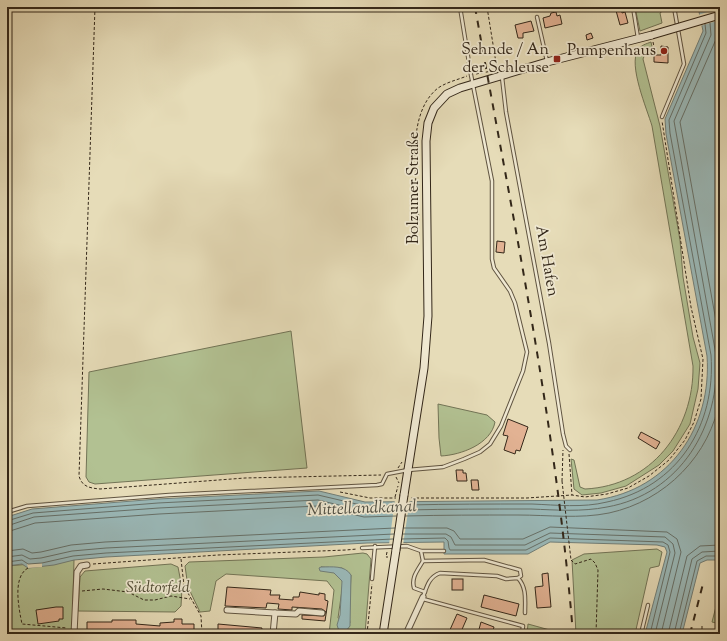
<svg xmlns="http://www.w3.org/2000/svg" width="727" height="641" font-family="'Sorts Mill Goudy',serif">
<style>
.green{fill:#b2c192;stroke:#727456;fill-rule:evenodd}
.water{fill:#9ab9b9;stroke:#717f79}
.pier{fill:#e6dcb8}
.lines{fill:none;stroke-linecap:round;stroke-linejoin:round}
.shore{stroke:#667069;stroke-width:1}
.building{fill:#e2b293;stroke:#332719}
.lane-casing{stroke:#605441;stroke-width:4.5}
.street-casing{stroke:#605441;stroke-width:7}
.secondary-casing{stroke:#332719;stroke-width:9}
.path{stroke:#332719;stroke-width:1;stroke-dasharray:3 2;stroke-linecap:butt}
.lane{stroke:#efe8d1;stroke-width:2.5}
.street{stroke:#efe8d1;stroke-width:5}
.secondary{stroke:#efe8d1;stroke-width:7}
.rail{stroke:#332719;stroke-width:2;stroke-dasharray:7 7;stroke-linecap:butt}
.secondary-bridge-casing{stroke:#332719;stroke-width:9;stroke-linecap:butt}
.path-bridge{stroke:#332719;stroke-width:1;stroke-dasharray:3 2;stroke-linecap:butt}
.secondary-bridge{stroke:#efe8d1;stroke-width:7}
.poi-dot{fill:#8f2418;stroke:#efe8d1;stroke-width:1.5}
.labels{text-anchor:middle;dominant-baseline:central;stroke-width:3.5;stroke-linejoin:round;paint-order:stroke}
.poi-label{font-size:16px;fill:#332719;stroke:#efe8d1;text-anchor:end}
.street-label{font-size:16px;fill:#332719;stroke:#efe8d1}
.park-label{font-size:16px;font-style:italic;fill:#534e37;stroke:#efe8d1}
.water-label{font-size:17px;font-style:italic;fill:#4d4c41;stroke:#efe8d1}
</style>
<rect width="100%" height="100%" fill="#e6dcb8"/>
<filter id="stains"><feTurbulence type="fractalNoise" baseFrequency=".005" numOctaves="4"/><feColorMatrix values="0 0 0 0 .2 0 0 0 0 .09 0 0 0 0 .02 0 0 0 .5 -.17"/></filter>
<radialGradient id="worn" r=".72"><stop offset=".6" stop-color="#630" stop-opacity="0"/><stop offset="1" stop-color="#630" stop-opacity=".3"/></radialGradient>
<g class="green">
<polygon points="635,7 664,7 665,9 660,13 662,23 640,31"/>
<path d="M651 42 653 51 645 54 643 59 660 126 680 240 683 277 693 337 700 363 698 389 690 424 673 451 659 465 626 486 601 493 582 495 574 489 571 459 574 460 580 487 585 489C651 486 694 430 693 366L652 126C647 109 628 65 638 50 641 45 646 44 651 42Z"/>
<polygon points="291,331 307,468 95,484 89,482 86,477 89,372"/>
<path d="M438 404 487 415 495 422C491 444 461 455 441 456L439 438Z"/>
<polygon points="657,549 662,552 659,566 650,568 635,634 576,634 572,560 584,554"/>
<path d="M363 553 367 554 371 559 365 634H329L334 590 327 581 226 574 216 581 210 611 200 612 188 587 185 566 189 562 324 557ZM321 567 342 568 351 575 349 616 350 623 338 618 343 583C340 573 330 571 321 567Z"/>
<polygon points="74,560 72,634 7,634 8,566"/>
<polygon points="171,564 178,567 182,588 181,606 175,612 78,611 80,577 85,571"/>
<polygon points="720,591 720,624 712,622"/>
<polygon points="528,624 557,632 557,634 527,634"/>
</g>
<g class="water">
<path d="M698 7H720V560H707L700 563 682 634H645L667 552 665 547 657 545 550 542 528 554H444V542L367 543 106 557 74 560 54 565 28 568 22 564 7 566V517L32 509 158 499 319 491 365 502 597 500C670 489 712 427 707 356L666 134 665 119 703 31Z"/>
<path d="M321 567C332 567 345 565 351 575L350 626 346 631H339L337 625 340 615 342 581 334 573 320 571 319 568Z"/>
</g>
<g class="pier">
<polygon points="720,8 720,20 700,26 698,15"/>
<polygon points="395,499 410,499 403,545 389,545"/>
<polygon points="42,563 42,567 28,568 27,564"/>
</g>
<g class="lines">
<g class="shore">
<polyline points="716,21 717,37 680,122 720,343"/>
<path d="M407 505C449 504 490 504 532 504 556 505 583 508 607 502 678 487 716 425 711 355L670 133 669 120 706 33 705 24"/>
<path d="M406 510C448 509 489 509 531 509 556 510 582 512 607 507 680 494 721 426 716 355L674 121 711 35 710 23"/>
<path d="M405 516C443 515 480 515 518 515 548 515 580 519 609 513 665 501 711 455 720 398"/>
<polyline points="7,521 33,513 158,503 318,495 365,506 398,505"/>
<polyline points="7,526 34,517 159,508 318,500 364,511 397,510"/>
<polyline points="404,528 447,528 454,531 460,539 523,539 550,527 667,532 677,539 681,552 661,634"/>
<polyline points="7,532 35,523 159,514 317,506 364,517 396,516"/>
<polyline points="403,534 446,534 451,537 455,545 525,545 550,533 665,537 673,544 675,553 655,634"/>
<polyline points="402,539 445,538 448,541 449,548 450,550 526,550 550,538 663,542 668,545 670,552 650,634"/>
<polyline points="7,551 23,549 32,553 41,552 71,545 105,542 395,528"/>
<polyline points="7,557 22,555 30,559 41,558 72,551 106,548 394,534"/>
<polyline points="7,562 22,560 28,564 42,563 73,556 106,553 393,539"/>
<polyline points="668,634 687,556 700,546 720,545"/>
<polyline points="674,634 692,559 702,552 720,551"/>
<polyline points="679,634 697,561 706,556 720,556"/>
</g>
</g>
<g class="building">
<polygon points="615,7 621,7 622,13 625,12 628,23 620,25"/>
<polygon points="556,12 557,16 560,15 562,24 545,28 543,18 550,16 551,13"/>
<polygon points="531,21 534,31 523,33 523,38 518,38 515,25"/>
<polygon points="591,33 593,38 587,40 586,35"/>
<polygon points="661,46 668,47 668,63 654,62 654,55 661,55"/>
<polygon points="497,241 505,242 504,253 496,252"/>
<polygon points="508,419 528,427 520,451 516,450 515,454 504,450 508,436 503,435"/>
<polygon points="641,432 660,442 656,449 638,438"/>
<polygon points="456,470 463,470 463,473 466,473 467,481 457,481"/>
<polygon points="471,480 478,480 479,490 472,490"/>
<polygon points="548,573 551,607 537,608 535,587 543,586 542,574"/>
<rect x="452" y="579" width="11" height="11"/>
<polygon points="227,587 271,590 270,595 280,595 279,599 293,600 293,597 299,597 300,592 319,595 319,593 325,594 325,600 328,601 325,621 302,619 302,615 324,616 326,612 322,609 292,607 292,610 278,609 279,604 267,603 266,608 225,606"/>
<polygon points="484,595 519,604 516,616 481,607"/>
<polygon points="56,607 63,607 63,619 59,619 59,621 38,624 36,610"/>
<polygon points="457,614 467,618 460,634 453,634 449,632"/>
<polygon points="174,619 182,619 182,624 194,624 194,634 101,633 101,634 87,634 87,622 112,622 112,620 136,620 136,624 160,626 160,623 174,622"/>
<polygon points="481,622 494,627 492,634 478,633"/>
<polygon points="218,624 262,628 261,634 218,634"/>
</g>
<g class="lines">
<defs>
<g id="lane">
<polyline points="633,7 638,38"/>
<polyline points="537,17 547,61"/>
<polyline points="502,77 506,112 549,343 563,434 566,446 570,450"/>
<polyline points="662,117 684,64 674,7"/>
<polyline points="7,512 27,506 169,495 377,485 382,484 387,474 408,470 443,467 464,459 480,452 490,444 501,426 523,371 527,352 515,303 510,291 494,268 492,259 492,181 471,75 460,7"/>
<polyline points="362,548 407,546 421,551 423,561"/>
<polyline points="421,551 444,551"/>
<polyline points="372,579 375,546"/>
<path d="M425 592 414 588C411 577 418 570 423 561L484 560 520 570 521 576 518 578"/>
<path d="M423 597C427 586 429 577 440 573L497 576 506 579 518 578C527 588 525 600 525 613"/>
<polyline points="423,599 523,626 522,634"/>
<polyline points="641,634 648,605"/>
</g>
<g id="street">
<polyline points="227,610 275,613"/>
<polyline points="74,634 77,572 81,566 87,565"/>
<polyline points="273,634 275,613 296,614 299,611 322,613"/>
<polyline points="406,634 423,597"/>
</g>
<g id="secondary">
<polyline points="404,495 424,368 428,316 426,141 428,123 434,108 447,94 460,88 547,62 652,35"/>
<polyline points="383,634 396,550"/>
</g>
</defs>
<use href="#lane" class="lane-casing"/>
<use href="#street" class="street-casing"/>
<use href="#secondary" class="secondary-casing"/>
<g class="path">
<path d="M95 7 79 476C82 487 90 488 100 489L245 478 381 475"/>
<polyline points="487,7 497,69"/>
<polyline points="653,42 655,51"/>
<polyline points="476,74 492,71"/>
<path d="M419 221C417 182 404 115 438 88 447 82 457 80 467 76"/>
<polyline points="569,454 572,495 585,497 607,494 628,488 649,476 669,460 685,440 694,422 701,399 703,359 691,307 662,121"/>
<polyline points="398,468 402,462"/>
<polyline points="396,477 399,483"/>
<polyline points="562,481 563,450"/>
<polyline points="340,492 370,498 396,498"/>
<polyline points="395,497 398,486"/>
<polyline points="411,498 527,498 572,495"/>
<polyline points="387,552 386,557 388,557"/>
<polyline points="181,559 184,586 201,616 202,634"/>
<polyline points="571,560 575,564 591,559 595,563 598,570 596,634"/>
<polyline points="93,564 218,555 346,550 357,549"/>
<path d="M28 568C12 577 19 609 22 624L67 628"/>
<polyline points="719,568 720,568"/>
<polyline points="82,591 103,589 128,592 144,600 155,600 171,596 190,599"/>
<polyline points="367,634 372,584"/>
<polyline points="702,634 702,626"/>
</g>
<use href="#lane" class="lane"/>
<use href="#street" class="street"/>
<use href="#secondary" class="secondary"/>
<g class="rail">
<path d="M475 7C512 215 556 423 573 634"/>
<polyline points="690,634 704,580"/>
</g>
<defs>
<g id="secondary-bridge">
<polyline points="652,35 720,15"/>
<polyline points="396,550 404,495"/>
</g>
</defs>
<use href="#secondary-bridge" class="secondary-bridge-casing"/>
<polyline class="path-bridge" points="562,481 571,560"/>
<use href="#secondary-bridge" class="secondary-bridge"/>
</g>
<g class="poi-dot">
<circle cx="664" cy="51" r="4"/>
<rect x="553" y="55" width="8" height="8" rx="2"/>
</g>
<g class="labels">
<g class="poi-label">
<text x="549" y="50">Sehnde / An<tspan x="549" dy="18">der Schleuse</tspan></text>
<text x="656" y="51">Pumpenhaus</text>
</g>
<g class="street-label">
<text transform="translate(414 188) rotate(-90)">Bolzumer Straße</text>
<text transform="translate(546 261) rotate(80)">Am Hafen</text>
</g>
<g class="park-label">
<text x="158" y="588">Südtorfeld</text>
</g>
<g class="water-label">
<text transform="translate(362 509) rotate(-2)">Mittellandkanal</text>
</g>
</g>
<rect width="727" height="641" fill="none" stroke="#e6dcb8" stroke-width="24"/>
<rect x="8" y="8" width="711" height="625" fill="none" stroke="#332719" stroke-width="2"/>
<rect x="12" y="12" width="703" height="617" fill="none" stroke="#332719"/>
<rect width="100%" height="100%" filter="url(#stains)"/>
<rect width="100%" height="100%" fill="url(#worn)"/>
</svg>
